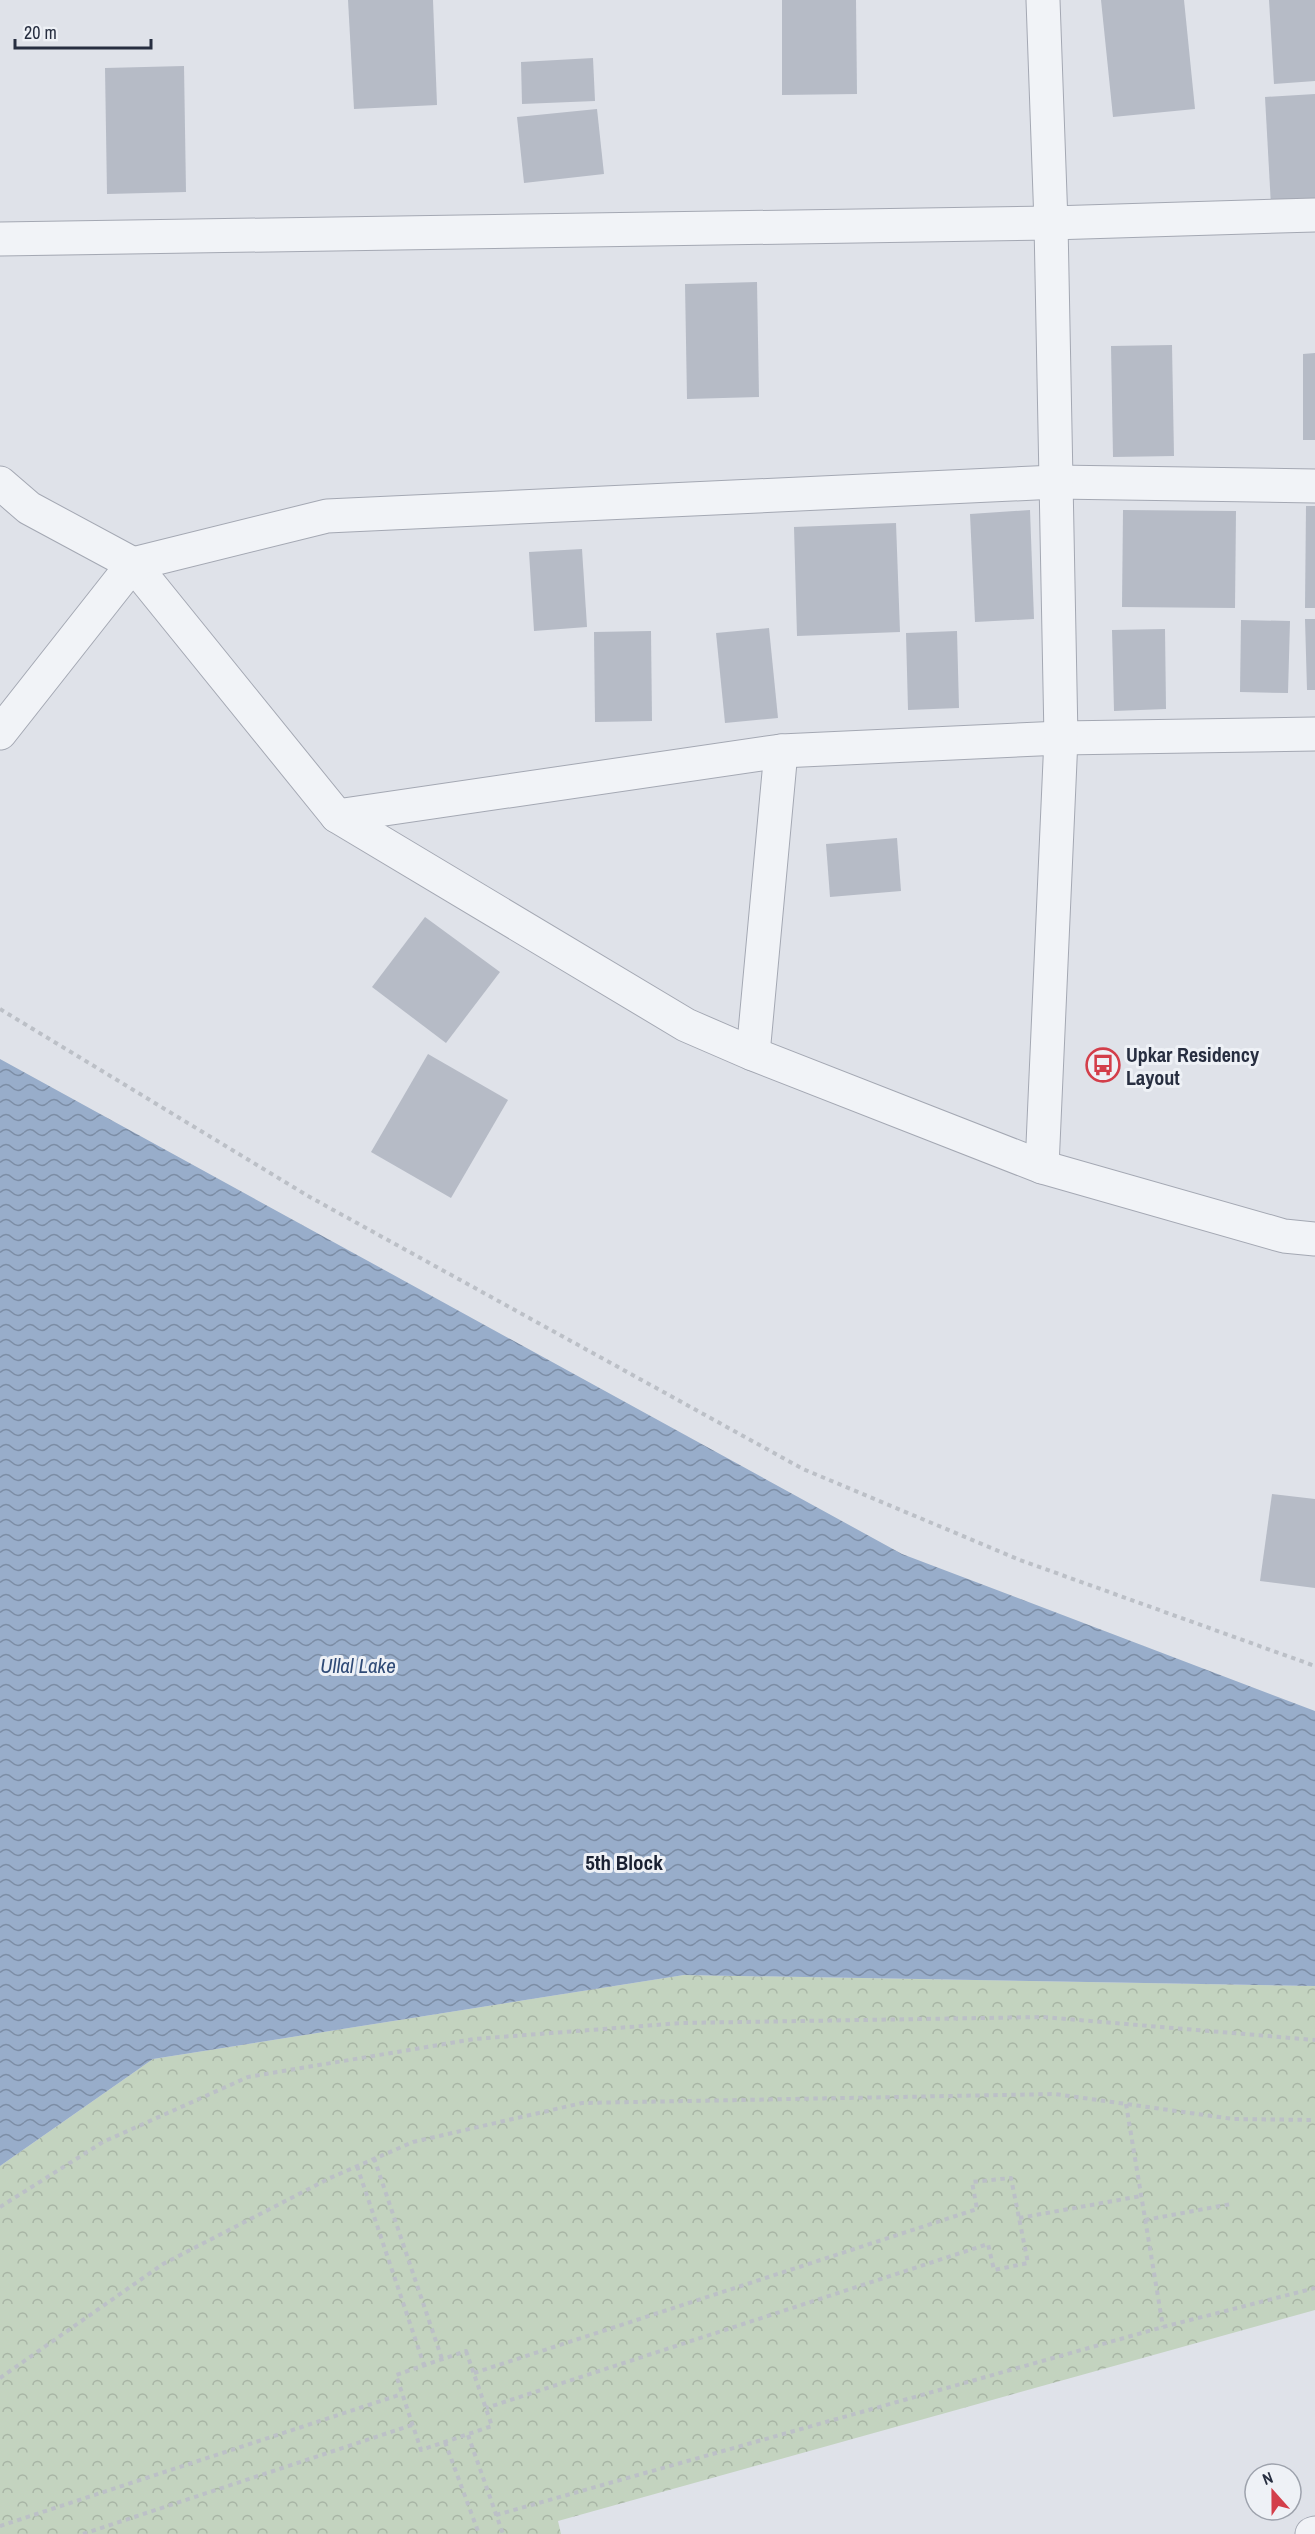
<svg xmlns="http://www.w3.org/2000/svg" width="1315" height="2534" font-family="'Archivo Narrow',sans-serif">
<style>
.park{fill:url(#park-crowns)}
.water{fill:url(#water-waves)}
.building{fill:#b6bbc6}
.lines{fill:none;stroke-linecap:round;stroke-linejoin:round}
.minor-casing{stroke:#a4a8b3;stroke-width:35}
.path{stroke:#bcc0c7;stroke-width:4;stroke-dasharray:4.5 4.5;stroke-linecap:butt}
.minor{stroke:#f1f3f7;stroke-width:33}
.labels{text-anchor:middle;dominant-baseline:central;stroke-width:6;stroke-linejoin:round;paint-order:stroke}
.poi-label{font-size:20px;font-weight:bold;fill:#272e40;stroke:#eef1f6;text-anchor:start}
.water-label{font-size:21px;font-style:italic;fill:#2f4a76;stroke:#eef1f6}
.neighbourhood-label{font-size:21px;font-weight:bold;fill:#192031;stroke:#eef1f6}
</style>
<defs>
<pattern id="park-crowns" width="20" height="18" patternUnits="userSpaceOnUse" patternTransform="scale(1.5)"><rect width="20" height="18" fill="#c3d3bf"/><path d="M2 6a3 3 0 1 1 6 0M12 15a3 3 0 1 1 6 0" fill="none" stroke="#a8b5a5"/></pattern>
<pattern id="water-waves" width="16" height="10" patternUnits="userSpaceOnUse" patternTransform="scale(1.5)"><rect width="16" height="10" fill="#98adca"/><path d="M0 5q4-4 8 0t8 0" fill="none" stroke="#7c8da5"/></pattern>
</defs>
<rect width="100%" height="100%" fill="#dfe2e9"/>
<polygon class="park" points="684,1975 1315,1986 1315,2310 558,2521 561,2534 0,2534 0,2166 153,2059"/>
<polygon class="water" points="0,1059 902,1554 1315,1711 1315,1986 684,1975 153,2059 0,2166"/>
<g class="building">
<polygon points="348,0 433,0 437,105 354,109"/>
<polygon points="782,0 856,0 857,94 782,95"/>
<polygon points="1101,0 1184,0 1195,109 1113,117"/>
<polygon points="1269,0 1315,0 1315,81 1274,84"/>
<polygon points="593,58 595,101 522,104 521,62"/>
<polygon points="184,66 186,192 107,194 105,68"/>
<polygon points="1315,94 1315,203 1271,206 1265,97"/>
<polygon points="597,109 604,174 524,183 517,117"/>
<polygon points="757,282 759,397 687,399 685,284"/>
<polygon points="1172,345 1174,456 1113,457 1111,346"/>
<polygon points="1315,353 1315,440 1303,440 1303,354"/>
<polygon points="1306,506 1315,506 1315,608 1305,608"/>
<polygon points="1030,510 1034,619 975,622 970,514"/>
<polygon points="1123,510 1236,511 1235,608 1122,607"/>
<polygon points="896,523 900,632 797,636 794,527"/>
<polygon points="582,549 587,627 534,631 529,552"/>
<polygon points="1305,619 1315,619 1315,690 1307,690"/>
<polygon points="1241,620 1290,621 1288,693 1240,692"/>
<polygon points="769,628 778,718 725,723 716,633"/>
<polygon points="1165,629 1166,709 1114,711 1112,630"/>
<polygon points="651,631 652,721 595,722 594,632"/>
<polygon points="957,631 959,708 908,710 906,633"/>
<polygon points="897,838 901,891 830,897 826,844"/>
<polygon points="425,917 500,972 446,1043 372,987"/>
<polygon points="428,1054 508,1100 451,1198 371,1152"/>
<polygon points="1272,1494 1315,1499 1315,1588 1260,1581"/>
</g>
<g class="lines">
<defs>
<g id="minor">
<polyline points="0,239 1051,223 1315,215"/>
<polyline points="0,483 29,508 133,564 337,816 686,1025 753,1054 1042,1167 1284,1236 1315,1239"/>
<polyline points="0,733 133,564 327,516 1056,482 1315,486"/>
<polyline points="337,816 781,751 1061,738 1315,734"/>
<polyline points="753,1054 781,751"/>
<polyline points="1042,1167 1061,738 1051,223 1043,0"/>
<polyline points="1312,2534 1315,2533"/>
</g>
</defs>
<use href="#minor" class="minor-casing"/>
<g class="path">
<polyline points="0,1009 308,1196 803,1469 1020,1560 1315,1666"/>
<polyline points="1126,2104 1163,2327"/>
<polyline points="374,2158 442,2359"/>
<polyline points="357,2166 424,2365"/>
<polyline points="0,2207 103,2142 248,2077 474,2039 681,2023 1043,2017 1315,2040"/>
<polyline points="1019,2218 1141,2196"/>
<polyline points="1145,2220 1231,2204"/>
<polygon points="466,2351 492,2426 421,2450 396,2375"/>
<polyline points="474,2373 977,2209 972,2182 1011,2178 1028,2263 994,2270 988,2244 486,2408"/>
<polyline points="0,2378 163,2264 330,2178 413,2142 582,2103 1055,2094 1233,2119 1315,2120"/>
<polyline points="468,2435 503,2534"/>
<polyline points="445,2442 479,2534"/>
<polyline points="496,2515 1163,2327 1315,2288"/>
<polyline points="0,2526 402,2394"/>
<polyline points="83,2534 412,2425"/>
</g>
<use href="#minor" class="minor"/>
</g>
<defs>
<symbol id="bus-ring" viewBox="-11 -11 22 22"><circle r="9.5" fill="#eef1f6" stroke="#d33e4a" stroke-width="1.5"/><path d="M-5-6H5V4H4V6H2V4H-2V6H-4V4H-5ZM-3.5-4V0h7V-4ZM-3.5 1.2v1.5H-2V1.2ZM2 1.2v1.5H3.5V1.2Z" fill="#d33e4a"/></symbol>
</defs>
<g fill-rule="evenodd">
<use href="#bus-ring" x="1084" y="1046" width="38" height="38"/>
</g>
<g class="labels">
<g class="poi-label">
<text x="1126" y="1054">Upkar Residency<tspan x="1126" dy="23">Layout</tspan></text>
</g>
<g class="water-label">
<text x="358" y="1665">Ullal Lake</text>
</g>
<g class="neighbourhood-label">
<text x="624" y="1862">5th Block</text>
</g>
</g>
<g transform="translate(1273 2492) rotate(339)"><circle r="28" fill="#eef1f6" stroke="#9ea3ad" stroke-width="1.5"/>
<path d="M0-4.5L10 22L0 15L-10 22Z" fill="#d33e4a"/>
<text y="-9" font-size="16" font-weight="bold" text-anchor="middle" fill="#272e40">N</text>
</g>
<path d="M15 39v9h136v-9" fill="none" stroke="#272e40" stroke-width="3"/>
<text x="24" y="39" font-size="18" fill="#272e40" stroke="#eef1f6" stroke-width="4.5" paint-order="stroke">20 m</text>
</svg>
